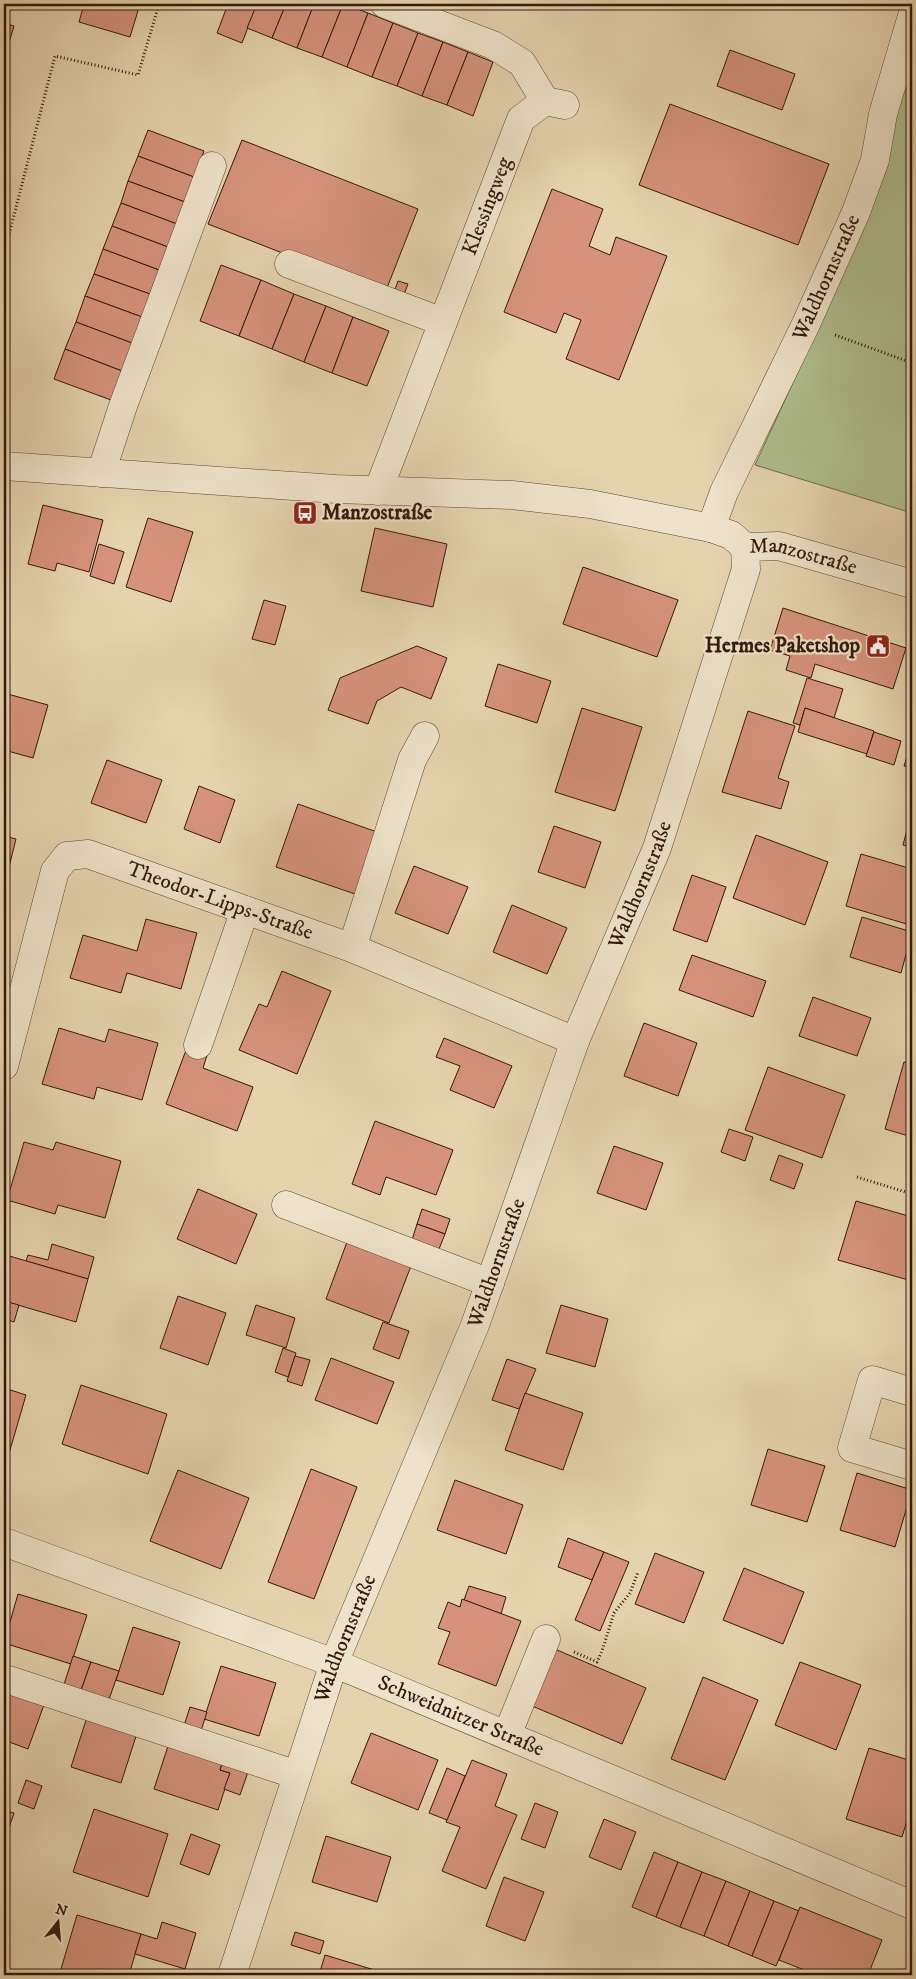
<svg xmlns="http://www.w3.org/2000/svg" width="916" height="1979" font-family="'IM FELL DW Pica',serif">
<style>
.green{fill:#afbe8f;stroke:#726b4e}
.building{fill:#d6927c;stroke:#34180c}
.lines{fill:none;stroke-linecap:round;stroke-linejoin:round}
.minor-casing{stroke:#604734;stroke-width:29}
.path{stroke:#34180c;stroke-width:3;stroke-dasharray:1 2.5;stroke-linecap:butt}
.minor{stroke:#eee2ca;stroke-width:28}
.labels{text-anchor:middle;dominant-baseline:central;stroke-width:4.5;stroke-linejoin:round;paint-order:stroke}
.street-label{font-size:21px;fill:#34180c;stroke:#eee2ca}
.poi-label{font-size:21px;font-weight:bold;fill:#34180c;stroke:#eee2ca;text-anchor:start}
</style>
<rect width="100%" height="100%" fill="#e5d3ae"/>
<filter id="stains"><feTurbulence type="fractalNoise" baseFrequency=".004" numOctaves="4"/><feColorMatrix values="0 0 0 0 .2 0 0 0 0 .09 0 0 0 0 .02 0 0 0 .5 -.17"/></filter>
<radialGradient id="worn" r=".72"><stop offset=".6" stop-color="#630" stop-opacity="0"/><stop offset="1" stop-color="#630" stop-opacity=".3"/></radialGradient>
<polygon class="green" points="912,57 912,513 755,465 845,270 880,180"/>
<g class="building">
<polygon points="84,4 140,4 130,37 79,22"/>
<polygon points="228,4 257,4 242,43 217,33"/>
<polygon points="257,4 286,4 272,38 247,28"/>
<polygon points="286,4 314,4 297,48 272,38"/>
<polygon points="314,4 343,4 322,57 297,48"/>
<polygon points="343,4 368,13 347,67 322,57"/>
<polygon points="368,13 393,23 372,77 347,67"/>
<polygon points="4,23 14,26 4,59"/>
<polygon points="393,23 418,33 397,86 372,77"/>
<polygon points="418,33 443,42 422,96 397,86"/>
<polygon points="443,42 468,52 447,105 422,96"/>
<polygon points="730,50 795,74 782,110 717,86"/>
<polygon points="468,52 493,62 473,116 447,105"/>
<polygon points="670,104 829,164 798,245 639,185"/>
<polygon points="148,130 204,151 194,177 138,156"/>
<polygon points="242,140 418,209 385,293 208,224"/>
<polygon points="138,156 194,177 185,202 128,181"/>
<polygon points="128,181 185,202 177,224 121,203"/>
<polygon points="552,189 603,209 589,246 610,255 616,237 667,256 619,380 566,359 581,320 564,313 556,333 504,312"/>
<polygon points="121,203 177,224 168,247 112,226"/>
<polygon points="112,226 168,247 159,270 103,249"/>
<polygon points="103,249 159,270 150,294 94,274"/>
<polygon points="221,265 261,280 239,336 200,321"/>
<polygon points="94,274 150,294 142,317 85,296"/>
<polygon points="261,280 294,294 272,349 239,336"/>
<polygon points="398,281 408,284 401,302 392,298"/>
<polygon points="294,294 326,306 304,362 272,349"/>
<polygon points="85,296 142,317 132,343 76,322"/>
<polygon points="326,306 353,317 332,373 304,362"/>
<polygon points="353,317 389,331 367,386 332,373"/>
<polygon points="76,322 132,343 122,371 65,349"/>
<polygon points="65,349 122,371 111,400 54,379"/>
<polygon points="43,505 103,520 89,572 57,563 55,571 28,564"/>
<polygon points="148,518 193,532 171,602 126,587"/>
<polygon points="375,528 447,544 433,607 361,591"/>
<polygon points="99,544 124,552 114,584 90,576"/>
<polygon points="583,567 678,600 657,657 563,624"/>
<polygon points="264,600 286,606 275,645 252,639"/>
<polygon points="783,608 906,648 893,689 815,664 811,678 786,670 790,656 770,650"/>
<polygon points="417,646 447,658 431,699 401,687 377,701 368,724 328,710 340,678"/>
<polygon points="498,664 551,681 537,723 485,706"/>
<polygon points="807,678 843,689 834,718 805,708 800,725 793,723"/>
<polygon points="4,693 48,705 33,758 4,750"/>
<polygon points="582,708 642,727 615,811 555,792"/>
<polygon points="805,708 874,731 867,754 798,732"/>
<polygon points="748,711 795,726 778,778 789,782 781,809 722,792"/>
<polygon points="874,732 901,741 894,765 866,756"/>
<polygon points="912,740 912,768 904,766"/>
<polygon points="107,760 162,780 146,823 91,803"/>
<polygon points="199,786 235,800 220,843 184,829"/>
<polygon points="298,804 377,832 355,894 276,867"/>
<polygon points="912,811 912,848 903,845"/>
<polygon points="554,826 601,842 585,888 538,872"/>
<polygon points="756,835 828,862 805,925 733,898"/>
<polygon points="4,836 16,839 4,887"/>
<polygon points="861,854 912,869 912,917 910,925 846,906"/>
<polygon points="414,866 468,887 448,934 395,913"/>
<polygon points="692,875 726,887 707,942 673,930"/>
<polygon points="512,905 567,928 547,974 493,952"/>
<polygon points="862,917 912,932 901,973 850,957"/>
<polygon points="146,919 197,933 181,989 127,973 121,993 70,978 83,935 137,951"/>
<polygon points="692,955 766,981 753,1017 679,990"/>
<polygon points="282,971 331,991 297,1074 239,1050 259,1004 267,1007"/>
<polygon points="813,997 871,1018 857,1056 799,1036"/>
<polygon points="644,1023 697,1043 678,1096 624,1076"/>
<polygon points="59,1028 105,1042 109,1029 158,1043 142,1100 97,1087 94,1099 42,1084"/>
<polygon points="444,1038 512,1066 494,1108 450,1090 460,1066 436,1057"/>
<polygon points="189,1042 209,1049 203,1068 253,1087 237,1131 166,1104"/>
<polygon points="904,1062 912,1064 912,1137 885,1129"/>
<polygon points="768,1067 845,1095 822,1158 745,1130"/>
<polygon points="375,1121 453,1150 436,1195 386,1177 380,1195 352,1184"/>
<polygon points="729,1129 753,1137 745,1161 721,1152"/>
<polygon points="24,1142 53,1150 56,1142 121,1161 105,1218 58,1205 55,1214 7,1200"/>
<polygon points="614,1146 663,1163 646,1210 597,1193"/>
<polygon points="779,1155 803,1164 794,1189 770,1180"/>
<polygon points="198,1189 257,1214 236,1264 177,1239"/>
<polygon points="856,1201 912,1217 912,1281 838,1260"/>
<polygon points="422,1209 450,1219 445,1234 417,1224"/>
<polygon points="417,1224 445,1234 439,1249 412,1240"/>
<polygon points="347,1242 411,1266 389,1323 326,1299"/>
<polygon points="52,1244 94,1257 88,1279 26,1261 28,1255 48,1260"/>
<polygon points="6,1255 88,1279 76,1322 4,1301 4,1265"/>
<polygon points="178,1296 226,1313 208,1365 160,1348"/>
<polygon points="4,1301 19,1305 14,1322 8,1320 10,1312 4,1310"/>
<polygon points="256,1305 295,1318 286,1348 246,1335"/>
<polygon points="561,1305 608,1319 595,1367 546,1353"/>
<polygon points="4,1310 10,1312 4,1337"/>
<polygon points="383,1322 409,1331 399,1359 373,1349"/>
<polygon points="283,1348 296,1353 288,1377 275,1372"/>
<polygon points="295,1356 310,1360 302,1386 287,1381"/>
<polygon points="331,1358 394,1382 377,1424 315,1400"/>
<polygon points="507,1359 536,1369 519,1409 492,1400"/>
<polygon points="81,1385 167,1414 148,1474 62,1444"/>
<polygon points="4,1388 26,1395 10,1450 4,1448"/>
<polygon points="525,1393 583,1413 563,1470 505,1450"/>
<polygon points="4,1448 10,1450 4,1468"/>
<polygon points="768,1449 825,1466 807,1522 751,1505"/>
<polygon points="311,1469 357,1487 314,1599 268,1582"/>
<polygon points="178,1470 249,1498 221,1569 150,1541"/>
<polygon points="857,1473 912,1490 895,1547 840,1530"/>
<polygon points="455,1480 523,1505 506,1554 437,1530"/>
<polygon points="568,1538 604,1552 592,1580 558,1567"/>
<polygon points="604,1552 629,1562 600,1631 575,1620"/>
<polygon points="655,1553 704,1572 684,1623 635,1604"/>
<polygon points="744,1568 804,1592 783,1644 723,1620"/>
<polygon points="469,1586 506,1597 501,1614 464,1600"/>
<polygon points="18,1594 87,1615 71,1664 4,1643"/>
<polygon points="462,1599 521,1621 496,1686 438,1664 450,1632 438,1628 448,1602 460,1607"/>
<polygon points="133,1627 180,1642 163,1695 116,1680"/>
<polygon points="550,1647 646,1688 622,1744 525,1703"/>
<polygon points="73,1656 91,1662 79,1696 62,1691"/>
<polygon points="91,1662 119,1671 107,1705 79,1696"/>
<polygon points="800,1662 861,1685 836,1750 775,1725"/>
<polygon points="221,1666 276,1683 259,1736 204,1719"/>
<polygon points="703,1677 758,1700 725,1780 671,1759"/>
<polygon points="4,1687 45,1702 28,1749 4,1740"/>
<polygon points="190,1707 207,1712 199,1737 182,1732"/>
<polygon points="88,1714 138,1730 121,1783 71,1767"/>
<polygon points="371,1733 438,1760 418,1810 351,1783"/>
<polygon points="170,1740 224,1757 220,1770 230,1773 218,1810 154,1789"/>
<polygon points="869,1748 912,1761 912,1804 902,1837 846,1819"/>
<polygon points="472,1760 507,1774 495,1806 517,1815 486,1889 442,1871 460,1827 446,1822"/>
<polygon points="223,1761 249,1769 240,1795 224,1789 230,1773 220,1770"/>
<polygon points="447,1768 465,1776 447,1820 429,1813"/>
<polygon points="26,1780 42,1786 34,1809 18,1803"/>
<polygon points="535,1803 558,1812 545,1848 521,1839"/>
<polygon points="94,1809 168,1834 148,1897 73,1872"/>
<polygon points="4,1810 14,1813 4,1843"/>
<polygon points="604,1819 636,1832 621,1870 589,1857"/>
<polygon points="191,1834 220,1845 209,1875 180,1864"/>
<polygon points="326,1836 391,1857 377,1902 312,1882"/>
<polygon points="654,1852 678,1862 656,1917 632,1907"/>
<polygon points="678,1862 702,1872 680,1927 656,1917"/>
<polygon points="702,1872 726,1881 704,1936 680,1927"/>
<polygon points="504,1877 544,1892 525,1941 486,1926"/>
<polygon points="726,1881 750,1891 728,1946 704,1936"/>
<polygon points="750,1891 774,1901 752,1956 728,1946"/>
<polygon points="774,1901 799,1911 776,1966 752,1956"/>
<polygon points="800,1907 882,1940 868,1975 817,1975 779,1960"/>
<polygon points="77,1915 141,1934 129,1975 82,1975 61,1969"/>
<polygon points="162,1922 196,1933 185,1969 135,1954 141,1934 157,1939"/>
<polygon points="295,1932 324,1941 320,1954 291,1945"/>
<polygon points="325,1955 391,1975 319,1975"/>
</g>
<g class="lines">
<defs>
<g id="minor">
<polyline points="385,4 493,45 522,63 545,101"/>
<polyline points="289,264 443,322"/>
<path id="s1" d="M4 466 336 489 512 495 590 504 711 528 731 535 745 547 779 546 912 584"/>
<polyline points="101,473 123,406 212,166"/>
<path id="s2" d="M378 491 521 119 545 101 565 105"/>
<path id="s3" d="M711 528 724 492 806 324 856 212 875 160 883 114 912 16"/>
<polyline points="352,948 412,760 425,736"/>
<polyline points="198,1045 245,910"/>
<path id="s4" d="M4 1066 55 871 67 856 88 854 352 948 575 1041"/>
<polyline points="286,1205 490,1283"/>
<polyline points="912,1392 872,1380 852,1448 912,1466"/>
<path id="s5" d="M4 1542 334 1663 912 1905"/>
<polyline points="9,1680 297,1775"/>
<polyline points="507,1735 546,1639"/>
<path id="s6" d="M232 1975 334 1663 475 1325 575 1041 657 848 746 569 745 547"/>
</g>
</defs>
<use href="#minor" class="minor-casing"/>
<g class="path">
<polyline points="4,254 55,56 138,75 159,4"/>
<polyline points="835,335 912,363"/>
<polyline points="857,1177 912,1194"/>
<polyline points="574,1652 597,1662 602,1651 614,1613 630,1593 638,1572"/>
</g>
<use href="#minor" class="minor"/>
</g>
<defs>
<symbol id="bus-square" viewBox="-11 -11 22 22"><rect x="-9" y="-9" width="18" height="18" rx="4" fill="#8f2418" stroke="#eee2ca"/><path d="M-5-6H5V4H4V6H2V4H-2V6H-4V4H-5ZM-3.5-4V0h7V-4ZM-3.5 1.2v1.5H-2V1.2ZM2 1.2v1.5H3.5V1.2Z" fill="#fff"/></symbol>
<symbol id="civic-square" viewBox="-11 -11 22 22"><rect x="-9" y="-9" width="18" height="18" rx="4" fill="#8f2418" stroke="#eee2ca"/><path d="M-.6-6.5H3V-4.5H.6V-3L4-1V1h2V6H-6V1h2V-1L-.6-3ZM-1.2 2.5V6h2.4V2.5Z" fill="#fff"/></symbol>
</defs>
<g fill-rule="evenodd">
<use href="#bus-square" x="291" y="499" width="28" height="28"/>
<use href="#civic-square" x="864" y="632" width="28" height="28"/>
</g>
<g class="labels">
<g class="street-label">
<text stroke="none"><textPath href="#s2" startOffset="305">Klessingweg</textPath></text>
<text stroke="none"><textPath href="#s3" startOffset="276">Waldhornstraße</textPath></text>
<text stroke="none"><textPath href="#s1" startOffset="810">Manzostraße</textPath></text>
<text stroke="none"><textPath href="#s6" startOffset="1165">Waldhornstraße</textPath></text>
<text stroke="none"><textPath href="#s4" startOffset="382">Theodor-Lipps-Straße</textPath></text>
<text stroke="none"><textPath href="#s6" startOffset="760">Waldhornstraße</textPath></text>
<text stroke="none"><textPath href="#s6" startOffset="355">Waldhornstraße</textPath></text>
<text stroke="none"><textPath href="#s5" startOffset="489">Schweidnitzer Straße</textPath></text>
</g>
<g class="poi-label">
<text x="322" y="513">Manzostraße</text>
<text x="860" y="646" text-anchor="end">Hermes Paketshop</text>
</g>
</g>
<rect width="916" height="1979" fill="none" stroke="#e5d3ae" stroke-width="20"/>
<rect x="5" y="5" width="906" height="1969" fill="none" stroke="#34180c" stroke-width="2.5"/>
<rect x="10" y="10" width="896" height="1959" fill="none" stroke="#34180c"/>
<g transform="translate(58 1922) rotate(17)" stroke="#eee2ca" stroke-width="4" paint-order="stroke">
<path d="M0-4L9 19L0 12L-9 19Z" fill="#34180c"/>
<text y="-8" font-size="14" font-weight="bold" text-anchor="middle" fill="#34180c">N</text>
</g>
<rect width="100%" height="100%" filter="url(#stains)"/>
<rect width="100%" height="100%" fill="url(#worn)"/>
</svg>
